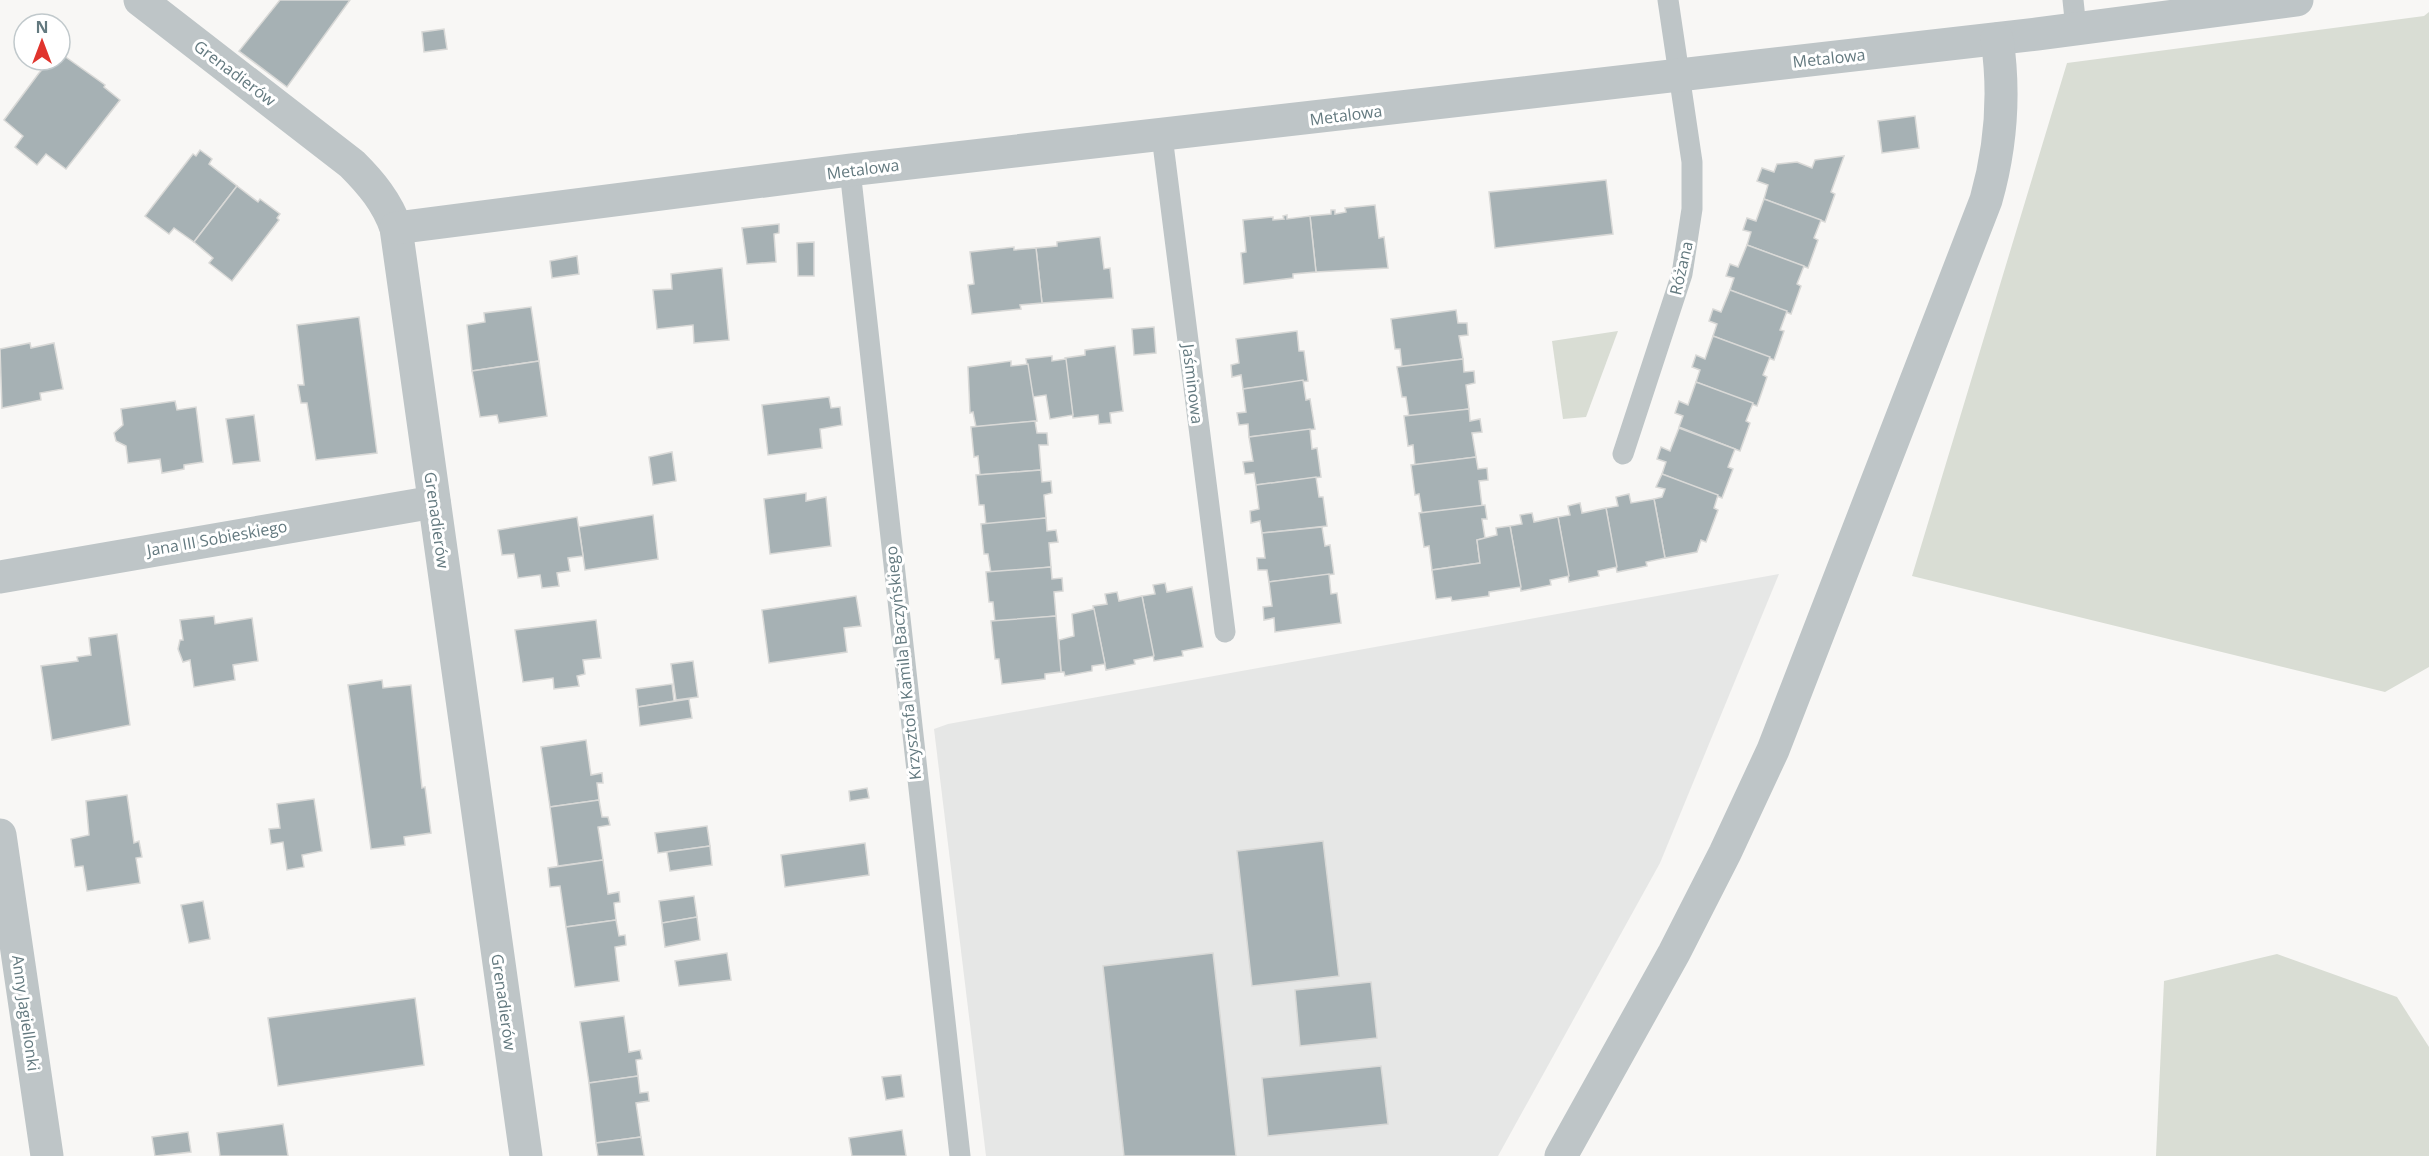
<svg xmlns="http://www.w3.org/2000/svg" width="2429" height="1156" font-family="'Open Sans',sans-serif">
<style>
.built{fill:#e6e7e6}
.green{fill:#d9ddd4}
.building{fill:#a6b1b4;stroke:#d9d9d7;stroke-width:1.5}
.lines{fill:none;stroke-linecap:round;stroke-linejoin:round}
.service{stroke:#bec5c7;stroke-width:21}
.minor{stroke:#bec5c7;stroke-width:33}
.labels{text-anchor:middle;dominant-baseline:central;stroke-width:6;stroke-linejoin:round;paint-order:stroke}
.street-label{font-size:16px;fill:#63797f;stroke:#fff}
</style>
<rect width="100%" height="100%" fill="#f8f7f5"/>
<polygon class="built" points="1779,574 1660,863 1498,1156 986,1156 934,729 948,724"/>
<g class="green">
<polygon points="2429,12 2429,667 2385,692 1912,576 2067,63 2424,16"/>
<polygon points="1618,331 1586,417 1563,419 1552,341"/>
<polygon points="2277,954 2397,997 2429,1047 2429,1156 2156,1156 2164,981"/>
</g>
<g class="building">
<polygon points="280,0 350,0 287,87 239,51"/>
<polygon points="444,29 447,49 424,52 422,32"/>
<polygon points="60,53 105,85 104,87 120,100 66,169 46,154 37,165 15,147 23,136 4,120 39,73 51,60 60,60"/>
<polygon points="1915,116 1919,148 1882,153 1878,121"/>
<polygon points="200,150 212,159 209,164 237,186 194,242 174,228 169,234 145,216 193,154 196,156"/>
<polygon points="1844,156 1831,192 1835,194 1825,222 1764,199 1768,185 1757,181 1762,168 1774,172 1777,164 1797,162 1812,168 1815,160"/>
<polygon points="1606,180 1613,234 1495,248 1489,192"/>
<polygon points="237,186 258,202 260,199 280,214 277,218 279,220 232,281 209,263 213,258 194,242"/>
<polygon points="1764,199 1821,220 1814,238 1818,240 1808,268 1747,245 1751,232 1743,230 1747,218 1756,221"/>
<polygon points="1375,205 1379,238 1384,237 1388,268 1316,272 1310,216 1331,214 1331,210 1335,210 1335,214 1346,212 1345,208"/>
<polygon points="1287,215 1287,219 1310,216 1316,272 1293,274 1293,278 1244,284 1241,253 1246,252 1243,220 1273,217 1273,220 1284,219 1283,216"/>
<polygon points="779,224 779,233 774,234 776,262 747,264 742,228"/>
<polygon points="1100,237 1104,269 1110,268 1113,298 1042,303 1036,248 1057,246 1057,242"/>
<polygon points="814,242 814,276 798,276 797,243"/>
<polygon points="1747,245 1804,266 1797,284 1801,286 1791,314 1730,290 1734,278 1726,276 1730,264 1738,267"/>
<polygon points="1014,247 1014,250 1036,248 1042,303 1020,305 1021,309 972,314 968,285 974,284 970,252"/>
<polygon points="577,256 579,274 552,278 550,261"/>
<polygon points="722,268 729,340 694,343 693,325 657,329 653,290 672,289 671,274"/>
<polygon points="1730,290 1787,311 1780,330 1784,331 1774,360 1713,336 1717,324 1709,321 1713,309 1721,312"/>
<polygon points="531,307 539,361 472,371 467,325 485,322 484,313"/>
<polygon points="1456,310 1458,323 1467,323 1468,335 1459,336 1463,359 1402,367 1400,349 1395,349 1391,319"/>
<polygon points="359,317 377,453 316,460 307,403 301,403 298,385 304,385 297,325"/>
<polygon points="1154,327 1156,353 1134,355 1132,329"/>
<polygon points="1297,331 1299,351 1304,351 1308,381 1243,389 1241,375 1232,377 1231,365 1239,363 1236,339"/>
<polygon points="1713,336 1770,357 1763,375 1767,377 1757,406 1696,382 1700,370 1692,367 1696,355 1705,359"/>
<polygon points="30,343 31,348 54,343 63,389 40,393 41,400 2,408 0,349"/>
<polygon points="1115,346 1123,411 1110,413 1111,423 1099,424 1098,415 1073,418 1065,358 1085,355 1085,350"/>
<polygon points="1052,356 1052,361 1066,359 1073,415 1050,419 1046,395 1033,397 1026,359"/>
<polygon points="1463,359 1464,372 1474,371 1475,383 1466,385 1469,409 1409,417 1406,397 1402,397 1397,367"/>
<polygon points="539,361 547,416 499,423 497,415 480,417 472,371"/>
<polygon points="1011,361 1011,366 1028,364 1037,421 976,427 973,412 970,413 968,367"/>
<polygon points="1303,380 1306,400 1310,399 1315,429 1249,437 1248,424 1239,425 1237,413 1246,412 1243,389"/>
<polygon points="1696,382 1753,403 1746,421 1750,423 1740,451 1679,427 1683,416 1675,413 1679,401 1688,405"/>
<polygon points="829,397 831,408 840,407 842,425 820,429 822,448 768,455 762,405"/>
<polygon points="175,401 177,410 196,407 203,462 184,465 184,469 162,473 160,459 128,463 126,446 116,441 114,433 123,425 121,409"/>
<polygon points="1469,409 1470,421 1480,419 1482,432 1472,433 1476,457 1415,465 1413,445 1408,446 1404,416"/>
<polygon points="254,415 260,461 233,464 226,419"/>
<polygon points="1035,421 1037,433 1047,433 1048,445 1039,445 1041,470 980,475 978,456 974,457 971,427"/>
<polygon points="1679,428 1735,449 1728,467 1733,469 1722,498 1662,474 1666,462 1657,459 1661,447 1670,451"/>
<polygon points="1310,429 1312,449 1317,448 1321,477 1256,485 1254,473 1245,474 1243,462 1253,461 1249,437"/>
<polygon points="672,452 676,481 653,485 649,457"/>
<polygon points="1476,457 1478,469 1487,468 1488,480 1479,481 1482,506 1422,513 1419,494 1415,495 1411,465"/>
<polygon points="1041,470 1042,482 1051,481 1052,493 1044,495 1046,518 986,525 984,505 979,505 976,475"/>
<polygon points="1662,474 1718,495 1714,508 1718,510 1706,542 1701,540 1697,552 1665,558 1654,499 1662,497 1665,489 1656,487"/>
<polygon points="1316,477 1319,497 1323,497 1327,526 1262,533 1260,521 1251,523 1250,511 1259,509 1256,485"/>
<polygon points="806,493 806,501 826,497 831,546 770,554 764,499"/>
<polygon points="1629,494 1631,503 1654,499 1665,558 1646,562 1647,566 1617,572 1606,508 1618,506 1616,497"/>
<polygon points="1580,503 1582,513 1606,508 1617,567 1598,571 1599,576 1569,582 1558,517 1570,515 1568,506"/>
<polygon points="1485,505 1487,519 1482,519 1485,538 1477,540 1480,563 1432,570 1429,546 1424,547 1419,513"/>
<polygon points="1532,513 1534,522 1558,517 1569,576 1550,580 1551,585 1521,591 1510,526 1522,524 1520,515"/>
<polygon points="653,515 658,559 585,570 579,527"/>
<polygon points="577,517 583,556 568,558 570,571 557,573 559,586 542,588 540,575 518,578 514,554 502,555 498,530"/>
<polygon points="1046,518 1047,531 1056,530 1058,542 1049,543 1051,567 991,573 988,554 984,554 981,524"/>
<polygon points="1510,526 1521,587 1489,592 1489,596 1452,601 1451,597 1436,599 1432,570 1480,563 1477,540 1497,535 1496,528"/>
<polygon points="1322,527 1325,546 1330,545 1334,574 1269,582 1267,570 1258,570 1257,558 1265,558 1262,533"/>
<polygon points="1051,567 1052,579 1062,578 1063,591 1054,592 1056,616 995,622 993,602 989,602 986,572"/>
<polygon points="1329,574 1331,594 1337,593 1341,623 1275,632 1274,618 1264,620 1263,607 1272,606 1269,582"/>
<polygon points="1165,583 1167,592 1192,587 1203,647 1182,651 1183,656 1154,661 1142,596 1155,594 1153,585"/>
<polygon points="1117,592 1119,601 1142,596 1154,656 1134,660 1135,664 1106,670 1093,606 1107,604 1105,594"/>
<polygon points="856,596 861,626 844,628 847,652 769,663 762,610"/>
<polygon points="1094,609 1105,664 1092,666 1092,671 1065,676 1064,672 1061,672 1059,640 1074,636 1072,614"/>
<polygon points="214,616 215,624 252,618 258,661 233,665 235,680 194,687 190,660 183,662 178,649 180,640 183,640 180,620"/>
<polygon points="1056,616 1061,672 1045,674 1045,679 1002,684 999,659 995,659 991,621"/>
<polygon points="596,620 601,658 583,660 585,674 577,676 579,686 554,689 553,678 523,682 515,630"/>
<polygon points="117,634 130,725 52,740 41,666 78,661 77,657 91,655 89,638"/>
<polygon points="693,661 698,697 676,700 671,664"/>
<polygon points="382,680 383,688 411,685 422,788 425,787 431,833 404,837 405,845 371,849 348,685"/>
<polygon points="672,684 674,701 638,707 636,689"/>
<polygon points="689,699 692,718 640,726 638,707"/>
<polygon points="586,740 591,775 602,773 603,783 597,783 599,800 550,807 541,747"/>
<polygon points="867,788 869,798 850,801 849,791"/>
<polygon points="127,795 134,843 139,841 142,857 136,858 140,883 87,891 83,866 75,867 71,839 89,835 86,801"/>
<polygon points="314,799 322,851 302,855 304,867 287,870 283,842 271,844 269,829 280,828 277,804"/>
<polygon points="599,800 602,817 608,817 610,825 598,827 603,860 558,866 550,807"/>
<polygon points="707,826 710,846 658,853 655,833"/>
<polygon points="1323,841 1339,976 1252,986 1237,851"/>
<polygon points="865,843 869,875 785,887 781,855"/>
<polygon points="710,846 712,865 670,871 667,852"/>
<polygon points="603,860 608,894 619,892 620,902 614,903 616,920 566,927 560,886 550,887 548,868"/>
<polygon points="694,896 697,917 662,923 659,901"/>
<polygon points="203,901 210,939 189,943 181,905"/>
<polygon points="697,917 700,940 665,947 662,923"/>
<polygon points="616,920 619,936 625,935 626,945 615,947 619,981 575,987 566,927"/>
<polygon points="727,953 731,980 679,986 675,961"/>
<polygon points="1213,953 1236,1156 1124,1156 1103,966"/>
<polygon points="1371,982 1377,1038 1300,1046 1295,990"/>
<polygon points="415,998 424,1065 278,1086 268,1018"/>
<polygon points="624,1016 629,1052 640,1050 642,1059 636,1060 638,1076 589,1083 580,1022"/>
<polygon points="1381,1066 1388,1124 1268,1136 1262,1078"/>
<polygon points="901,1075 904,1097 886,1100 882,1077"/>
<polygon points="638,1076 640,1093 648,1092 649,1101 636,1103 641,1137 596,1143 589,1083"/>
<polygon points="283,1124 288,1156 220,1156 217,1133"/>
<polygon points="902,1130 906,1156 852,1156 849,1138"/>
<polygon points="188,1132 191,1152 155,1156 152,1137"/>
<polygon points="641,1137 644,1156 598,1156 596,1143"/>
</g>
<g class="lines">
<g class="service">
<polyline points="2073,0 2076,29"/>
<polyline points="1162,136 1225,632"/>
<polyline points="850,170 960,1156"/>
<polyline points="1623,454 1682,274 1692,209 1692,162 1668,0"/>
</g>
<g class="minor">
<path d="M140 0 352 164C371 183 387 202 396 228L526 1156"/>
<polyline points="396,228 850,170 2037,34 2297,0"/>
<polyline points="0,577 434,502"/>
<polyline points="0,835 47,1156"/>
<path d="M1561 1156 1674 953 1725 853 1773 750 1986 200C2001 147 2005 93 1997 39"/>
</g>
</g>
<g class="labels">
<g class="street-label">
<text transform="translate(1829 58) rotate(-6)">Metalowa</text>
<text transform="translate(235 73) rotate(37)">Grenadierów</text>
<text transform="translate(1346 115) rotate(-7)">Metalowa</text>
<text transform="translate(863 169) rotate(-7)">Metalowa</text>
<text transform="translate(1681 268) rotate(-77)">Różana</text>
<text transform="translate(1193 384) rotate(83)">Jaśminowa</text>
<text transform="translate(437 520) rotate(82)">Grenadierów</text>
<text transform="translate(217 538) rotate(-10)">Jana III Sobieskiego</text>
<text transform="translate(903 663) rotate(-96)">Krzysztofa Kamila Baczyńskiego</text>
<text transform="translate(504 1002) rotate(82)">Grenadierów</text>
<text transform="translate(26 1013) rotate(82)">Anny Jagiellonki</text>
</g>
</g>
<g transform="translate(42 42)"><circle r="28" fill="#ffffff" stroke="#c1c9cc" stroke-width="1.5"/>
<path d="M0-4.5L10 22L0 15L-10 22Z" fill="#e0342d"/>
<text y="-9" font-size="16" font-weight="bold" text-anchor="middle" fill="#63797f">N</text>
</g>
</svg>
